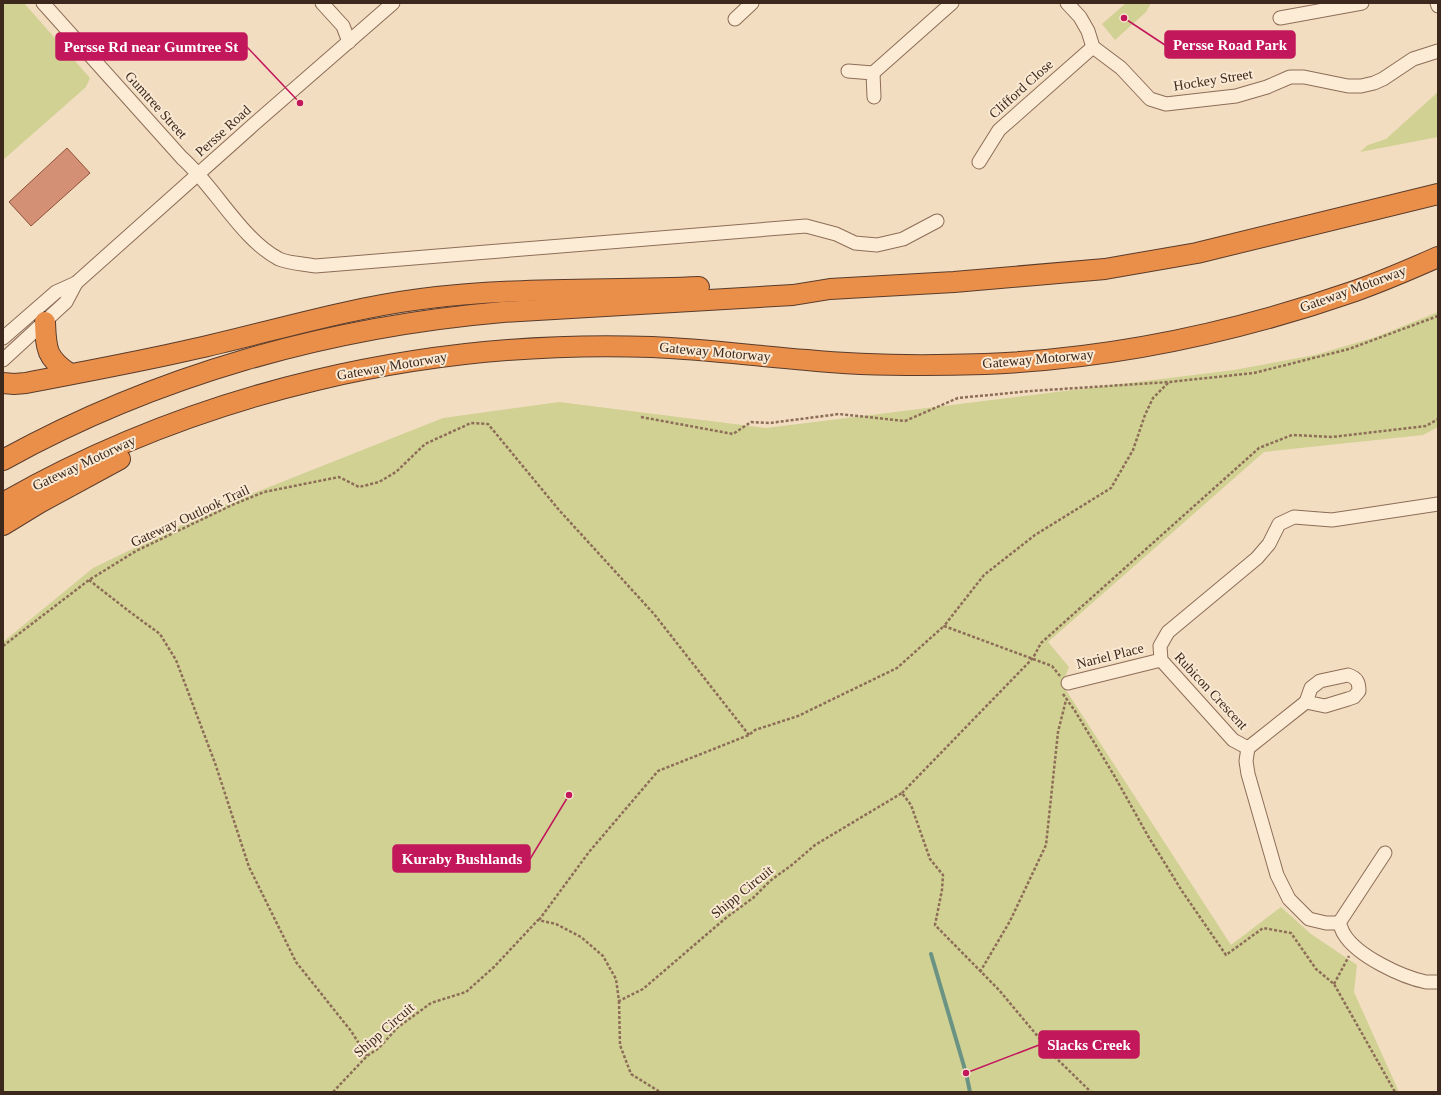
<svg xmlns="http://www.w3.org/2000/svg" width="1441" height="1095" font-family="'Times New Roman',serif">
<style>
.green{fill:#d1d194}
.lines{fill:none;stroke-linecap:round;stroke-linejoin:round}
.stream{stroke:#6a9384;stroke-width:4}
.building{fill:#d39074;stroke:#8f513a}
.minor-casing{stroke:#8d6d57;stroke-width:15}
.highway-casing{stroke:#5b3c2b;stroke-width:22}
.path{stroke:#8d6d57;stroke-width:2.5;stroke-dasharray:3 2;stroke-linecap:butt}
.minor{stroke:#fcebd5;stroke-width:13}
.highway{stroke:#e98f4a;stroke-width:20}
.labels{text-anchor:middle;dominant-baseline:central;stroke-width:4;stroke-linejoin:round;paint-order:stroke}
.street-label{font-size:14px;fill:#3c281c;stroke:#f9e8d2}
.leader{fill:none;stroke:#c2185b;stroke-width:1.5}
.callout-dot{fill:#c2185b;stroke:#f9e8d2;stroke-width:1.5}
.callout{fill:#c2185b;stroke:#c2185b;stroke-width:1.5}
.callout-label{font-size:15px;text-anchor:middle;font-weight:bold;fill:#fff}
</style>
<rect width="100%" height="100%" fill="#f2ddc1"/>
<g class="green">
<polygon points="3,3 24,3 90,78 86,87 3,160"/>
<polygon points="1126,3 1151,3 1146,12 1115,40 1102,24"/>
<polygon points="1438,92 1438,137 1360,152 1368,145 1386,139"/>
<polygon points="1438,312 1438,427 1423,435 1264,452 1048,642 1069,667 1062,684 1231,945 1281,907 1311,934 1357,965 1354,992 1399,1092 3,1092 3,642 93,568 221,506 443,418 559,402 766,428 1234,370 1315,355 1376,337"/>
</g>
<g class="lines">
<polyline class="stream" points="931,954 966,1073 970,1092"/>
</g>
<polygon class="building" points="67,148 90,173 31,226 9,202"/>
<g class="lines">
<defs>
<g id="minor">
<path d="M43 3 182 158C215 187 241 239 279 259 288 263 305 264 315 266L806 226 836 234 855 243 877 245 903 239 937 221"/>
<polyline points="322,3 343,26 349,42"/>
<polyline points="1067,3 1080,17 1088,31 1093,47 1121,68 1150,99 1166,104 1236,96 1267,87 1290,77 1304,77 1348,86 1361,86 1374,83 1383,79 1413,59 1438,51"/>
<polyline points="1437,3 1438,6"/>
<polyline points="1280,18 1362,3"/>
<polyline points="735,19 752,3"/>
<polyline points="848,71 873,73 874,97"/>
<polyline points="873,73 952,3"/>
<polyline points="979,162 999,130 1093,47"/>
<polyline points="3,338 56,292 76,283 253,125 393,3"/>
<polyline points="3,360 66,302 76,283"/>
<path d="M1438 504 1332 520 1294 517 1279 524 1269 544 1257 558 1168 632 1160 646 1161 660 1233 740 1248 748 1246 761 1248 774 1277 875 1289 899 1309 919 1326 923H1339C1341 927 1342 931 1344 934 1357 956 1402 977 1426 982 1430 982 1434 982 1438 982"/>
<path d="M1348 675C1357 678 1359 682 1359 691L1354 697 1348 699 1325 706 1306 702 1311 688 1320 681Z"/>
<polyline points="1068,683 1161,660"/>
<polyline points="1248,748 1306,702"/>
<polyline points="1339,923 1385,853"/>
</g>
<g id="highway">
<path d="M45 322C46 349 46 358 70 374"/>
<path d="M3 383 14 384 26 383C82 372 138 362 194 349 270 332 344 309 421 299 513 287 606 291 699 287"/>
<path d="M3 460C157 375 328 327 503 312L793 295 830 289 954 282 1105 269 1197 253 1438 194"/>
<path d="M3 503C199 391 427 339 652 347 704 349 755 356 807 360 866 366 926 366 985 364 1111 359 1237 332 1355 291 1383 281 1411 269 1438 257"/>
<polyline points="3,525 39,503 120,459"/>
</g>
</defs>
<use href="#minor" class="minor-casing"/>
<use href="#highway" class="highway-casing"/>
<g class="path">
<polyline points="641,417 733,434 751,422 770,423 839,414 905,421 958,398 1031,391 1169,382 1254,373 1349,349 1438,316"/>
<polyline points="89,580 130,612 160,634 176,660 215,763 249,867 296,962 351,1031 367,1056"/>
<polyline points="3,646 89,580 136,551 232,505 264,492 339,477 359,487 379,482 396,472 425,444 471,423 488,424 559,510 654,614 749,735"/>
<polyline points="1060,676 1052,666 944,626 984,575 1035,535 1111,488 1133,450 1145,415 1153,398 1169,382"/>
<polyline points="1063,694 1075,711 1115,777 1148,836 1182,891 1226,955 1263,928 1291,933 1316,969 1334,984 1395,1092"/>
<polyline points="902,793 1033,658 1041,643 1259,448 1292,435 1332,437 1426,426 1438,419"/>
<polyline points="539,920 589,852 658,771 749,735 755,730 798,716 897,668 944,626"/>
<polyline points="980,972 1010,921 1046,845 1058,732 1066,700"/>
<polyline points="1334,984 1349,956"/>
<polyline points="619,1001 620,1045 631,1074 660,1092"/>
<polyline points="333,1092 367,1056 379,1048 397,1028 431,1003 466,992 494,967 538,920 556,924 581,937 603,956 616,979 619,1001 643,989 727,917 753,898 770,881 793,864 815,845 902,793 911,805 930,859 943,875 942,890 935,925 999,990 1055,1057 1091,1092"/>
</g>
<use href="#minor" class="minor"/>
<use href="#highway" class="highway"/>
</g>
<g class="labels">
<g class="street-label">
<text transform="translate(1213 80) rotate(-9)">Hockey Street</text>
<text transform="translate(1021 89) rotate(-42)">Clifford Close</text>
<text transform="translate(156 105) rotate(48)">Gumtree Street</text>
<text transform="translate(223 131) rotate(-42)">Persse Road</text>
<text transform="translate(1353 289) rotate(-20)">Gateway Motorway</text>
<text transform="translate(715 352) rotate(5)">Gateway Motorway</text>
<text transform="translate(1038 359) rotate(-5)">Gateway Motorway</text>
<text transform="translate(392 366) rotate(-10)">Gateway Motorway</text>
<text transform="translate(84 463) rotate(-25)">Gateway Motorway</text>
<text transform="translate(190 516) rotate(-25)">Gateway Outlook Trail</text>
<text transform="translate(1110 656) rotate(-14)">Nariel Place</text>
<text transform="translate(1211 691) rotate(47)">Rubicon Crescent</text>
<text transform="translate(742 892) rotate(-39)">Shipp Circuit</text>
<text transform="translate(384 1030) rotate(-41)">Shipp Circuit</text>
</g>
</g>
<path class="leader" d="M1124 18L1165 45M300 103L247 47M569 795L530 859M966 1073L1039 1045"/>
<g class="callout-dot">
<circle cx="1124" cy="18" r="4"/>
<circle cx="300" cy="103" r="4"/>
<circle cx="569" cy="795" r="4"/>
<circle cx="966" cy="1073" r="4"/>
</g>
<g class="callout">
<rect x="1165" y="31" width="130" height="27" rx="4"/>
<rect x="56" y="33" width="191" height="27" rx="4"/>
<rect x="393" y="845" width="137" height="27" rx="4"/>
<rect x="1039" y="1031" width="100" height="27" rx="4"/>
</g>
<g class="callout-label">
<text x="1230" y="50">Persse Road Park</text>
<text x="151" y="52">Persse Rd near Gumtree St</text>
<text x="462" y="864">Kuraby Bushlands</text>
<text x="1089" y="1050">Slacks Creek</text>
</g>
<rect width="1441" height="1095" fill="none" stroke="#3c281c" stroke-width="8"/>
</svg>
